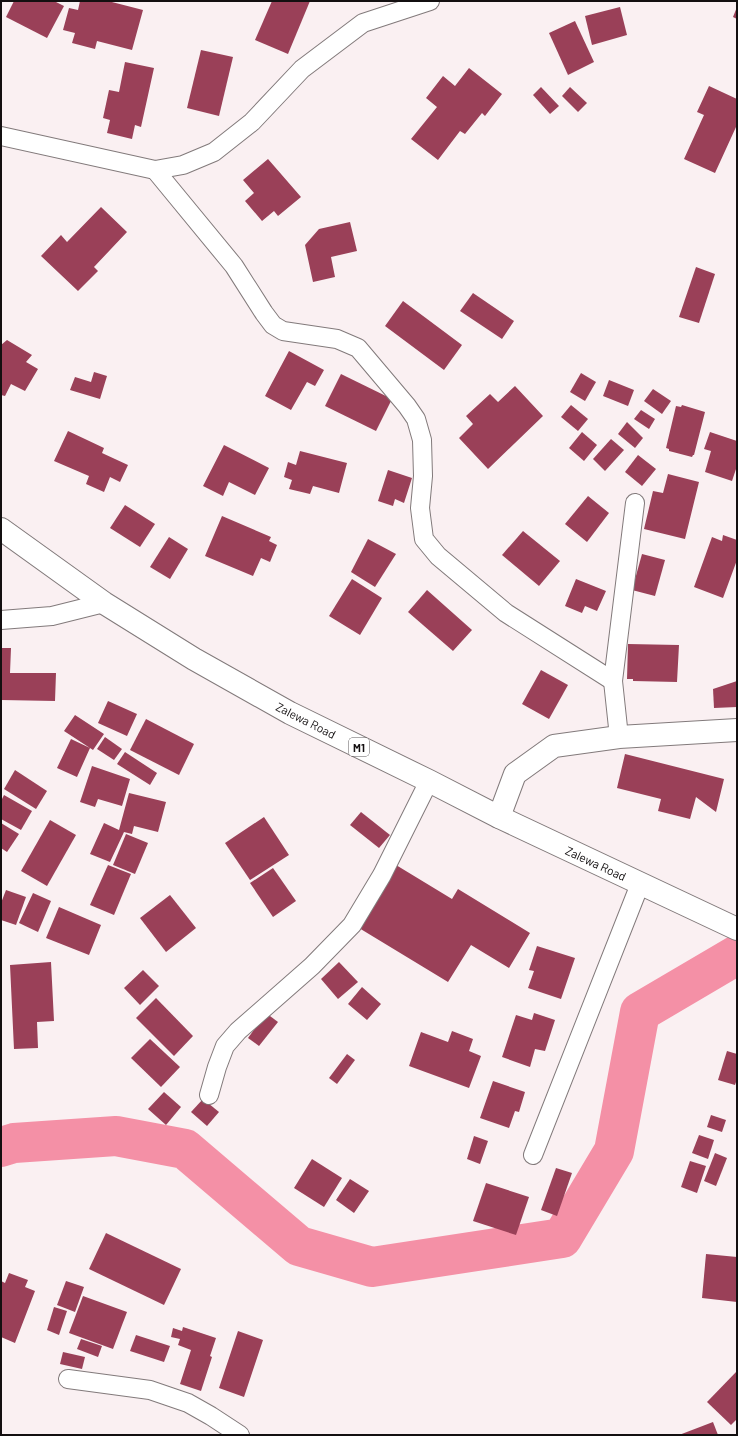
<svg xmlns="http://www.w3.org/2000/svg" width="738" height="1436" font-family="Barlow,sans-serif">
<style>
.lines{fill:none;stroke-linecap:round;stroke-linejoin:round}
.river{stroke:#f490a6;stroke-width:40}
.building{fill:#9a4058}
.street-casing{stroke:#827a7b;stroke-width:20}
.secondary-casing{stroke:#827a7b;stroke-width:24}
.highway-casing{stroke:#827a7b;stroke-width:24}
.street{stroke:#fff;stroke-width:18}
.secondary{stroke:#fff;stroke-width:22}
.highway{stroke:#fff;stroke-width:22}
.labels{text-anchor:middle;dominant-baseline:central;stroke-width:4;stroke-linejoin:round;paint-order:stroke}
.shield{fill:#fff;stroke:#5a5758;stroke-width:1}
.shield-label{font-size:11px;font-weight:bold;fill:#130f10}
.street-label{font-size:12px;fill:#130f10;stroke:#fff}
</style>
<rect width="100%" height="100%" fill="#faf0f2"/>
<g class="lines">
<polyline class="river" points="1,1147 14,1143 116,1136 185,1149 299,1246 372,1267 562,1238 614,1151 640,1012 737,955"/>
</g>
<g class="building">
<polygon points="14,1 54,1 64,6 47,38 6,17"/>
<polygon points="80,1 94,2 94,1 108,1 143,10 132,50 97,41 95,49 72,43 75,33 63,30 69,8 78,10"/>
<polygon points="272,1 310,1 288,54 255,40"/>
<polygon points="620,7 627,35 592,45 585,16"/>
<polygon points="737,7 737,19 733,17"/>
<polygon points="575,21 594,62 568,75 549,33"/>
<polygon points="201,50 233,57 219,116 187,108"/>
<polygon points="125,62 154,68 141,127 135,125 132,139 107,133 110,120 103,118 109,90 119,92"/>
<polygon points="469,68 502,94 485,116 482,113 465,134 460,131 438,160 411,139 437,107 426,98 443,76 455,86"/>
<polygon points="709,86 737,99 737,128 736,127 715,173 684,159 704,115 697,112"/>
<polygon points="541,87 559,106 550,114 533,95"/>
<polygon points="570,87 587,103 578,112 562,96"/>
<polygon points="268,159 301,197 278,216 274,211 262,221 245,201 254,193 243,180"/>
<polygon points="101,207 127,232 94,267 98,271 78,291 41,256 61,235 67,242"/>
<polygon points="350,222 357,251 331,257 335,277 313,282 305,245 319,229"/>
<polygon points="696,267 715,274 699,323 679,317"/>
<polygon points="473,293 514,321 502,339 460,311"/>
<polygon points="403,301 462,345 444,370 385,326"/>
<polygon points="7,340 32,355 26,362 38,369 25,391 11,384 5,396 1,395 1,345"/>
<polygon points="289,351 324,370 315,386 307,382 291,410 265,396"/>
<polygon points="94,372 107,376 100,399 70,390 75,377 91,382"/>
<polygon points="581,373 596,382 585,401 570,392"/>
<polygon points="341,374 392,399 376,431 325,406"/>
<polygon points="609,380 634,390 628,406 603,396"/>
<polygon points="515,386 543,416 488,469 459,438 473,424 466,416 490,394 498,402"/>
<polygon points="653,389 671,401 662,414 644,401"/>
<polygon points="571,405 588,419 578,431 561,417"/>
<polygon points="682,405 705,412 694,455 693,455 692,457 669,451 669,449 666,448 676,406 681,407"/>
<polygon points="641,410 655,419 649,429 634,419"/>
<polygon points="627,422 643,438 635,448 618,434"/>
<polygon points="68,431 104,448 102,453 128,465 120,482 110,477 104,492 86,484 89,476 54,461"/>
<polygon points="582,432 597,445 584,461 569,448"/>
<polygon points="710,432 737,441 737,466 732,481 705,472 711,451 704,449"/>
<polygon points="611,439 624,450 605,471 593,459"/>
<polygon points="224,445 269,468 255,495 229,482 223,496 203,486"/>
<polygon points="300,451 347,463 339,493 313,486 310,494 289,489 292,480 284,477 288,462 296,465"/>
<polygon points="638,455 656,469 642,486 625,472"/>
<polygon points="388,470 412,478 404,503 395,499 393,506 378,501"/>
<polygon points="668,474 699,482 685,539 644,529 653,491 663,493"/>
<polygon points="588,496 609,513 587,542 565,524"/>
<polygon points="125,505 155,524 140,547 110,528"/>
<polygon points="222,516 271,537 269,541 277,545 270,562 261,558 253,576 205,556"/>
<polygon points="523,531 560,561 539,586 502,555"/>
<polygon points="723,535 737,540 737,560 723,598 694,587 712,537 722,541"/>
<polygon points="169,537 188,549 170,579 150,567"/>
<polygon points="368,539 396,554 375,587 351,572"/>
<polygon points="642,554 665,560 655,596 632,590"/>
<polygon points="352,579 382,598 360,635 329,616"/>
<polygon points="576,579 606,591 597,611 585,606 582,613 565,606"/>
<polygon points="427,590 472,630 453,651 408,612"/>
<polygon points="628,644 679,645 677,682 633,681 633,679 627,679"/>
<polygon points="1,648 11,648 10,673 56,673 55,701 1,700"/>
<polygon points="541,670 568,685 549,719 522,704"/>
<polygon points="737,681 737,707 714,708 713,689"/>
<polygon points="108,701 137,714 127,736 98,723"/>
<polygon points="75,715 104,734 93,750 90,748 77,777 57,768 71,739 90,748 64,731"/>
<polygon points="146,719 194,744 179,775 130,750"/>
<polygon points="105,737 122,749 114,760 97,749"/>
<polygon points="125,752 157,773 150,785 117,764"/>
<polygon points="625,754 724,779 716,812 696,797 690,819 658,811 661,799 617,788"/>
<polygon points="92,766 130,779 122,806 98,799 95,807 80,802"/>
<polygon points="15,770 47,791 36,809 4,789"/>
<polygon points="129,793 166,802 158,832 134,826 132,834 124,832 110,862 90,854 104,823 119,830"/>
<polygon points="4,795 32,811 21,830 1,819 1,801"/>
<polygon points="361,812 390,835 379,848 350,825"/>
<polygon points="264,817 289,855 250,880 225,843"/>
<polygon points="50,820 76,835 47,886 21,871"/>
<polygon points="1,823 19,834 7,852 1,848"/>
<polygon points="126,834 148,843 135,874 113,865"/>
<polygon points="108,865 131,874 114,915 90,905"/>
<polygon points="396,865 452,899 458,889 530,933 509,968 471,945 448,982 359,928"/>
<polygon points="273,868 296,901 273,917 250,883"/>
<polygon points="6,890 26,897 16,925 1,920 1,903"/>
<polygon points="33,893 51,901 38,932 19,923"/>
<polygon points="170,895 196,928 166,952 140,918"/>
<polygon points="59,907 101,925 89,955 46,938"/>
<polygon points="537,946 575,958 561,999 528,988 534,971 529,970"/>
<polygon points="51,962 54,1021 37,1022 38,1048 14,1049 10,965"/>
<polygon points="339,962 358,982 338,999 321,979"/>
<polygon points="143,970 159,986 140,1005 124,988"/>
<polygon points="362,987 381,1004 367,1020 348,1004"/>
<polygon points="156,998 193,1036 174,1056 136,1018"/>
<polygon points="266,1013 278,1022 259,1046 248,1038"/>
<polygon points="534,1013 555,1020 545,1051 535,1049 530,1067 502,1057 516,1015 532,1020"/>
<polygon points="452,1031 473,1039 469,1051 481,1056 469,1088 409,1066 421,1032 448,1042"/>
<polygon points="150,1039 180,1067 161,1087 131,1058"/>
<polygon points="727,1051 737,1054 737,1079 735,1085 718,1080"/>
<polygon points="347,1054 355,1060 337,1084 329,1078"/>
<polygon points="493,1081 525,1092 519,1112 515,1111 509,1128 480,1118"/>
<polygon points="164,1092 181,1107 166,1125 148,1109"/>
<polygon points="203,1099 219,1112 207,1126 191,1112"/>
<polygon points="711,1115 726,1120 722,1132 707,1127"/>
<polygon points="699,1135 714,1140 708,1159 692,1153"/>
<polygon points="474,1136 488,1141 480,1164 467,1159"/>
<polygon points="715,1153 727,1158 716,1186 704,1181"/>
<polygon points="312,1159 342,1178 324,1207 294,1188"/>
<polygon points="690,1161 706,1166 697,1193 681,1187"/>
<polygon points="556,1168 572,1173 557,1216 541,1210"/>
<polygon points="350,1179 369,1191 354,1213 336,1200"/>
<polygon points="486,1183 529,1197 516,1235 473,1221"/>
<polygon points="106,1233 181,1269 164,1305 89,1269"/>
<polygon points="706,1254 737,1257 737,1302 702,1298"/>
<polygon points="9,1273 28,1280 25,1287 35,1291 15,1343 1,1337 1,1281 5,1283"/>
<polygon points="66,1281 84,1287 75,1312 57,1305"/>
<polygon points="83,1296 127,1312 113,1349 69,1333"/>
<polygon points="54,1307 67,1311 59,1335 47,1330"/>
<polygon points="183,1327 216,1338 210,1356 212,1357 201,1391 180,1384 191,1350 178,1345 180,1339 171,1337 173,1328 182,1331"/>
<polygon points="238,1331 263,1340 244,1397 219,1388"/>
<polygon points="136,1335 170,1346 164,1362 130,1351"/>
<polygon points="81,1339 102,1346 98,1357 77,1349"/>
<polygon points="63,1352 85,1357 82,1369 60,1364"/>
<polygon points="737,1371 737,1419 731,1425 707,1402"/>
<polygon points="713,1422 718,1435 679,1435"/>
</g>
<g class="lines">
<defs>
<g id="street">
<polyline points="1,136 155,170 183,165 214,152 252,122 302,69 363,23 430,1"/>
<polyline points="155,170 234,266 264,313 273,325 283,331 337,339 358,348 407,406 416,419 422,440 423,476 420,508 424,539 438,556 506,613 613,681"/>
<polyline points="1,620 52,616 104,603"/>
<polyline points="619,737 613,681 635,503"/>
<polyline points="209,1095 217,1067 225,1046 238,1031 312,966 352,925 382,875 429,781"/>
<polyline points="533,1155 640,884"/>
<polyline points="68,1379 150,1390 188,1403 211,1416 240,1435"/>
</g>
<polyline id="secondary" points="499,817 515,774 554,746 619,737 737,730"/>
<polyline id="highway" points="1,529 104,603 194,659 290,713 429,781 499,817 737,929"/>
</defs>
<use href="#street" class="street-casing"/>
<use href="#secondary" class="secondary-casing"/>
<use href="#highway" class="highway-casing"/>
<use href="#street" class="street"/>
<use href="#secondary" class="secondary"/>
<use href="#highway" class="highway"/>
</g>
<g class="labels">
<rect class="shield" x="349" y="738" width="20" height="18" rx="3"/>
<g class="shield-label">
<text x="359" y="747">M1</text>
</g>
<g class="street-label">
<text transform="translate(306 720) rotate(27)">Zalewa Road</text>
<text transform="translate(596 863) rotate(25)">Zalewa Road</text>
</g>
</g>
<rect width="738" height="1436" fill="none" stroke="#130f10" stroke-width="4"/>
</svg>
